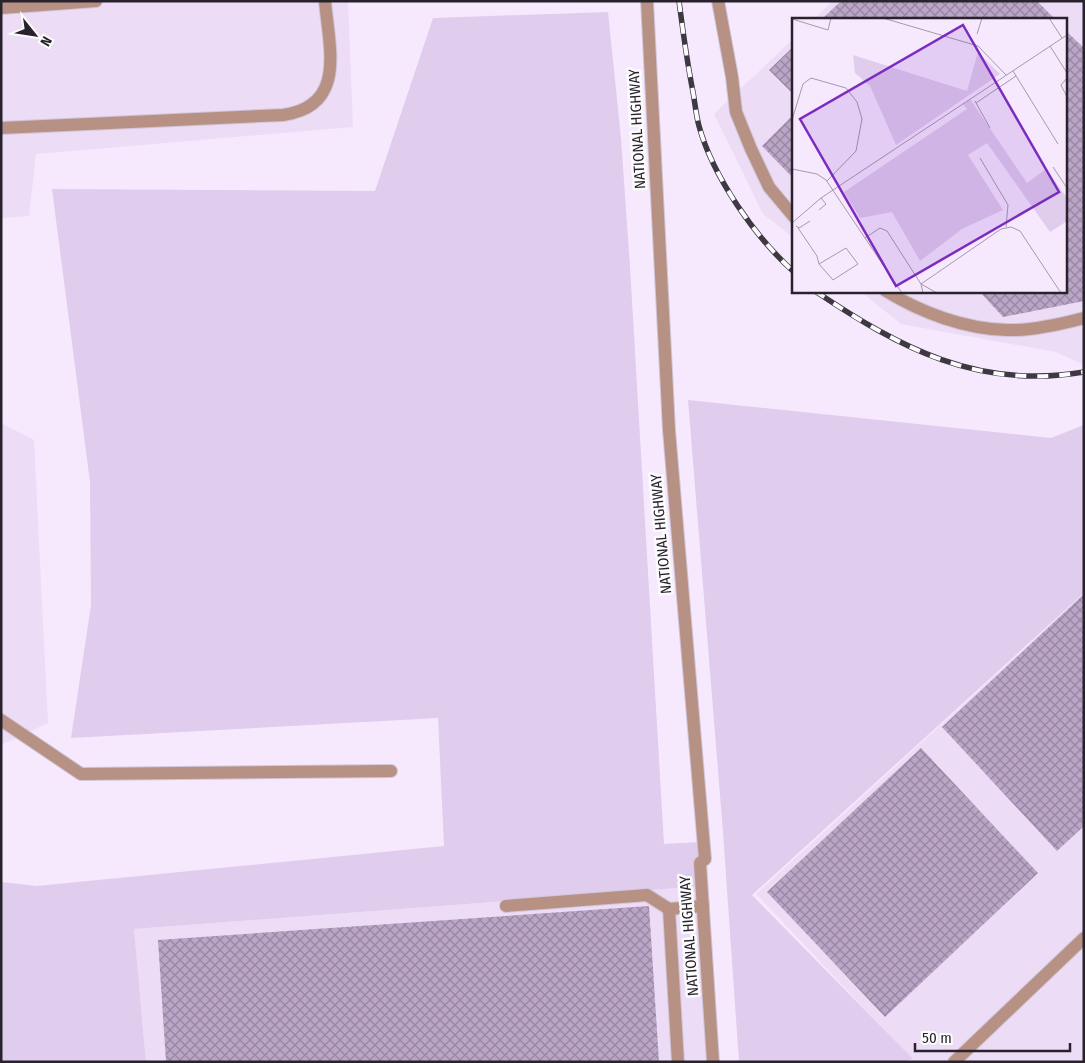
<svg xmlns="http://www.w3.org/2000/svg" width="1085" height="1063" font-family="'Fira Sans Condensed',sans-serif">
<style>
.built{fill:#ecdcf6}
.green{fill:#e0cced}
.building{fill:url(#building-cross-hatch)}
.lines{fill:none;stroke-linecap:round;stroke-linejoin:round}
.minor-casing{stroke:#d1c5d8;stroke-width:14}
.minor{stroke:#b79184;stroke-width:12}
.rail-casing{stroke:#3e3843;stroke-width:5.5}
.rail{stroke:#fcfcfc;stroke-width:4;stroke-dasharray:11;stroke-linecap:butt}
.labels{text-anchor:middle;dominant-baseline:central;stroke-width:5;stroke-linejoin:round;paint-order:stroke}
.street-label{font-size:15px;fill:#28222c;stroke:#fcfcfc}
.inset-road{fill:none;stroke:#a499aa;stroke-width:1}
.view{fill:#7b2cbf;fill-opacity:0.15;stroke:#7b2cbf;stroke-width:2.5}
.inset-edge{fill:none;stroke:#28222c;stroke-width:2.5}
</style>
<defs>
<pattern id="building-cross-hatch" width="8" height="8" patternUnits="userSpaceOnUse" patternTransform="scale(1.25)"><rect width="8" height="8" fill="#baa5c7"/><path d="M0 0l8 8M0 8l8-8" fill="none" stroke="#9786a2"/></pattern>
</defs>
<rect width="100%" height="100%" fill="#f6e9fe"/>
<g class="built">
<polygon points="1,1 348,1 353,127 36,154 29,216 1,218"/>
<polygon points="833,1 1084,1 1084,365 1056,352 901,324 860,291 1066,291 1066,19 814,19"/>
<polygon points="794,38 794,238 763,214 714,114"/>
<polygon points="1,423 34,440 48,723 1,745"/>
<polygon points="1084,594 1084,1062 915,1062 756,894"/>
<polygon points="704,886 715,1062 146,1062 134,929"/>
</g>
<g class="green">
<polygon points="608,12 621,138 630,267 664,844 702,842 704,886 134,929 146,1062 1,1062 1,882 37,886 444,846 438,718 71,738 91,605 90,482 52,189 375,191 433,18"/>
<polygon points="688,400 1051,438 1084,425 1084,593 752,895 913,1059 905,1062 739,1062 723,832"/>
</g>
<g class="building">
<polygon points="841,1 1037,1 1055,19 822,19"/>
<polygon points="1066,31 1084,48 1084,301 1003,317 979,291 1066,291"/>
<polygon points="794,46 794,95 769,70"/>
<polygon points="794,114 794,179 762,146"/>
<polygon points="1084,594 1084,826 1057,851 942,727"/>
<polygon points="921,748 1038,873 885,1017 767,892"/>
<polygon points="649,906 659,1062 166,1062 158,940"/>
</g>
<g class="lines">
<defs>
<g id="minor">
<polyline points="647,1 669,430 705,859 700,863 713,1062"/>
<polyline points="718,1 732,77 736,112 751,149 769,187 794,217"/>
<polyline points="1,8 96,1"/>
<path d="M1 128 283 115C347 106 329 48 325 1"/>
<path d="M886 291C922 313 965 329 1007 330 1031 331 1061 324 1084 318"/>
<polyline points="1,720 81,774 391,771"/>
<polyline points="506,906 647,895 669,909 703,906"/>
<polyline points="669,909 678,1062"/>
<polyline points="954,1062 1084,938"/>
</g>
</defs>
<use href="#minor" class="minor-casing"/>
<use href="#minor" class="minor"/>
<defs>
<g id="rail">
<path d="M679 1C683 32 687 62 693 92 695 103 696 115 699 126 713 177 755 237 794 272"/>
<path d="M815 291C900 348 978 390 1084 372"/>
</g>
</defs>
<use href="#rail" class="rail-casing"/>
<use href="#rail" class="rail"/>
</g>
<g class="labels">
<g class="street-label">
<text transform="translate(637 129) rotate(-93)">NATIONAL HIGHWAY</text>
<text transform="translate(661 534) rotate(-95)">NATIONAL HIGHWAY</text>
<text transform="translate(689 936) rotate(-94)">NATIONAL HIGHWAY</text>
</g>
</g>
<g transform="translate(792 18)">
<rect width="275" height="275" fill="#f6e9fe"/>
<path d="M186 34 208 56 104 127 78 68 63 55 61 37 175 73ZM178 81 235 165 254 151 275 180V203L258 214 195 125 176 137 211 192 170 211 128 243 100 194 68 200 52 174 175 91 171 86Z" fill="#e0cced"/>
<path class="inset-road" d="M91 0 186 28 214 57M257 0 270 20M0 1 36 12 39 0M185 16 190 0M258 28 275 55M221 53 266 126M275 60 269 67 275 79M183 83 198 110M184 85 224 58M0 102 11 66 19 60 54 70 65 84 70 101 64 133 35 163M188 140 216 187 214 209M261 149 275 170M0 151 25 156 34 162 110 275M27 192 34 186 29 180M0 205 29 180 275 17M4 208 7 210 18 203M6 210 25 238 27 246 54 230 66 246 41 262 27 246M73 220 88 210 95 213 129 266 131 275M129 266 209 211 219 209 228 213 269 275M129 266 145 275"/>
<path class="view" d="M171 7 267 174 104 268 8 101Z"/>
<rect width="275" height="275" class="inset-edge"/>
</g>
<rect width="1085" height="1063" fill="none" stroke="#28222c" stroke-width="5"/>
<g transform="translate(35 35) rotate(120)" stroke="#fcfcfc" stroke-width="4" paint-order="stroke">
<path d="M0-4L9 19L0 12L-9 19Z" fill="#28222c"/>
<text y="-8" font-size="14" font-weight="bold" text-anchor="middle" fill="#28222c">N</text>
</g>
<path d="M915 1043v8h155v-8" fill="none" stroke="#28222c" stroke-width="2.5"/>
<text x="922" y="1043" font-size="15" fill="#28222c" stroke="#fcfcfc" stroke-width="4" paint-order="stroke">50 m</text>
</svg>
